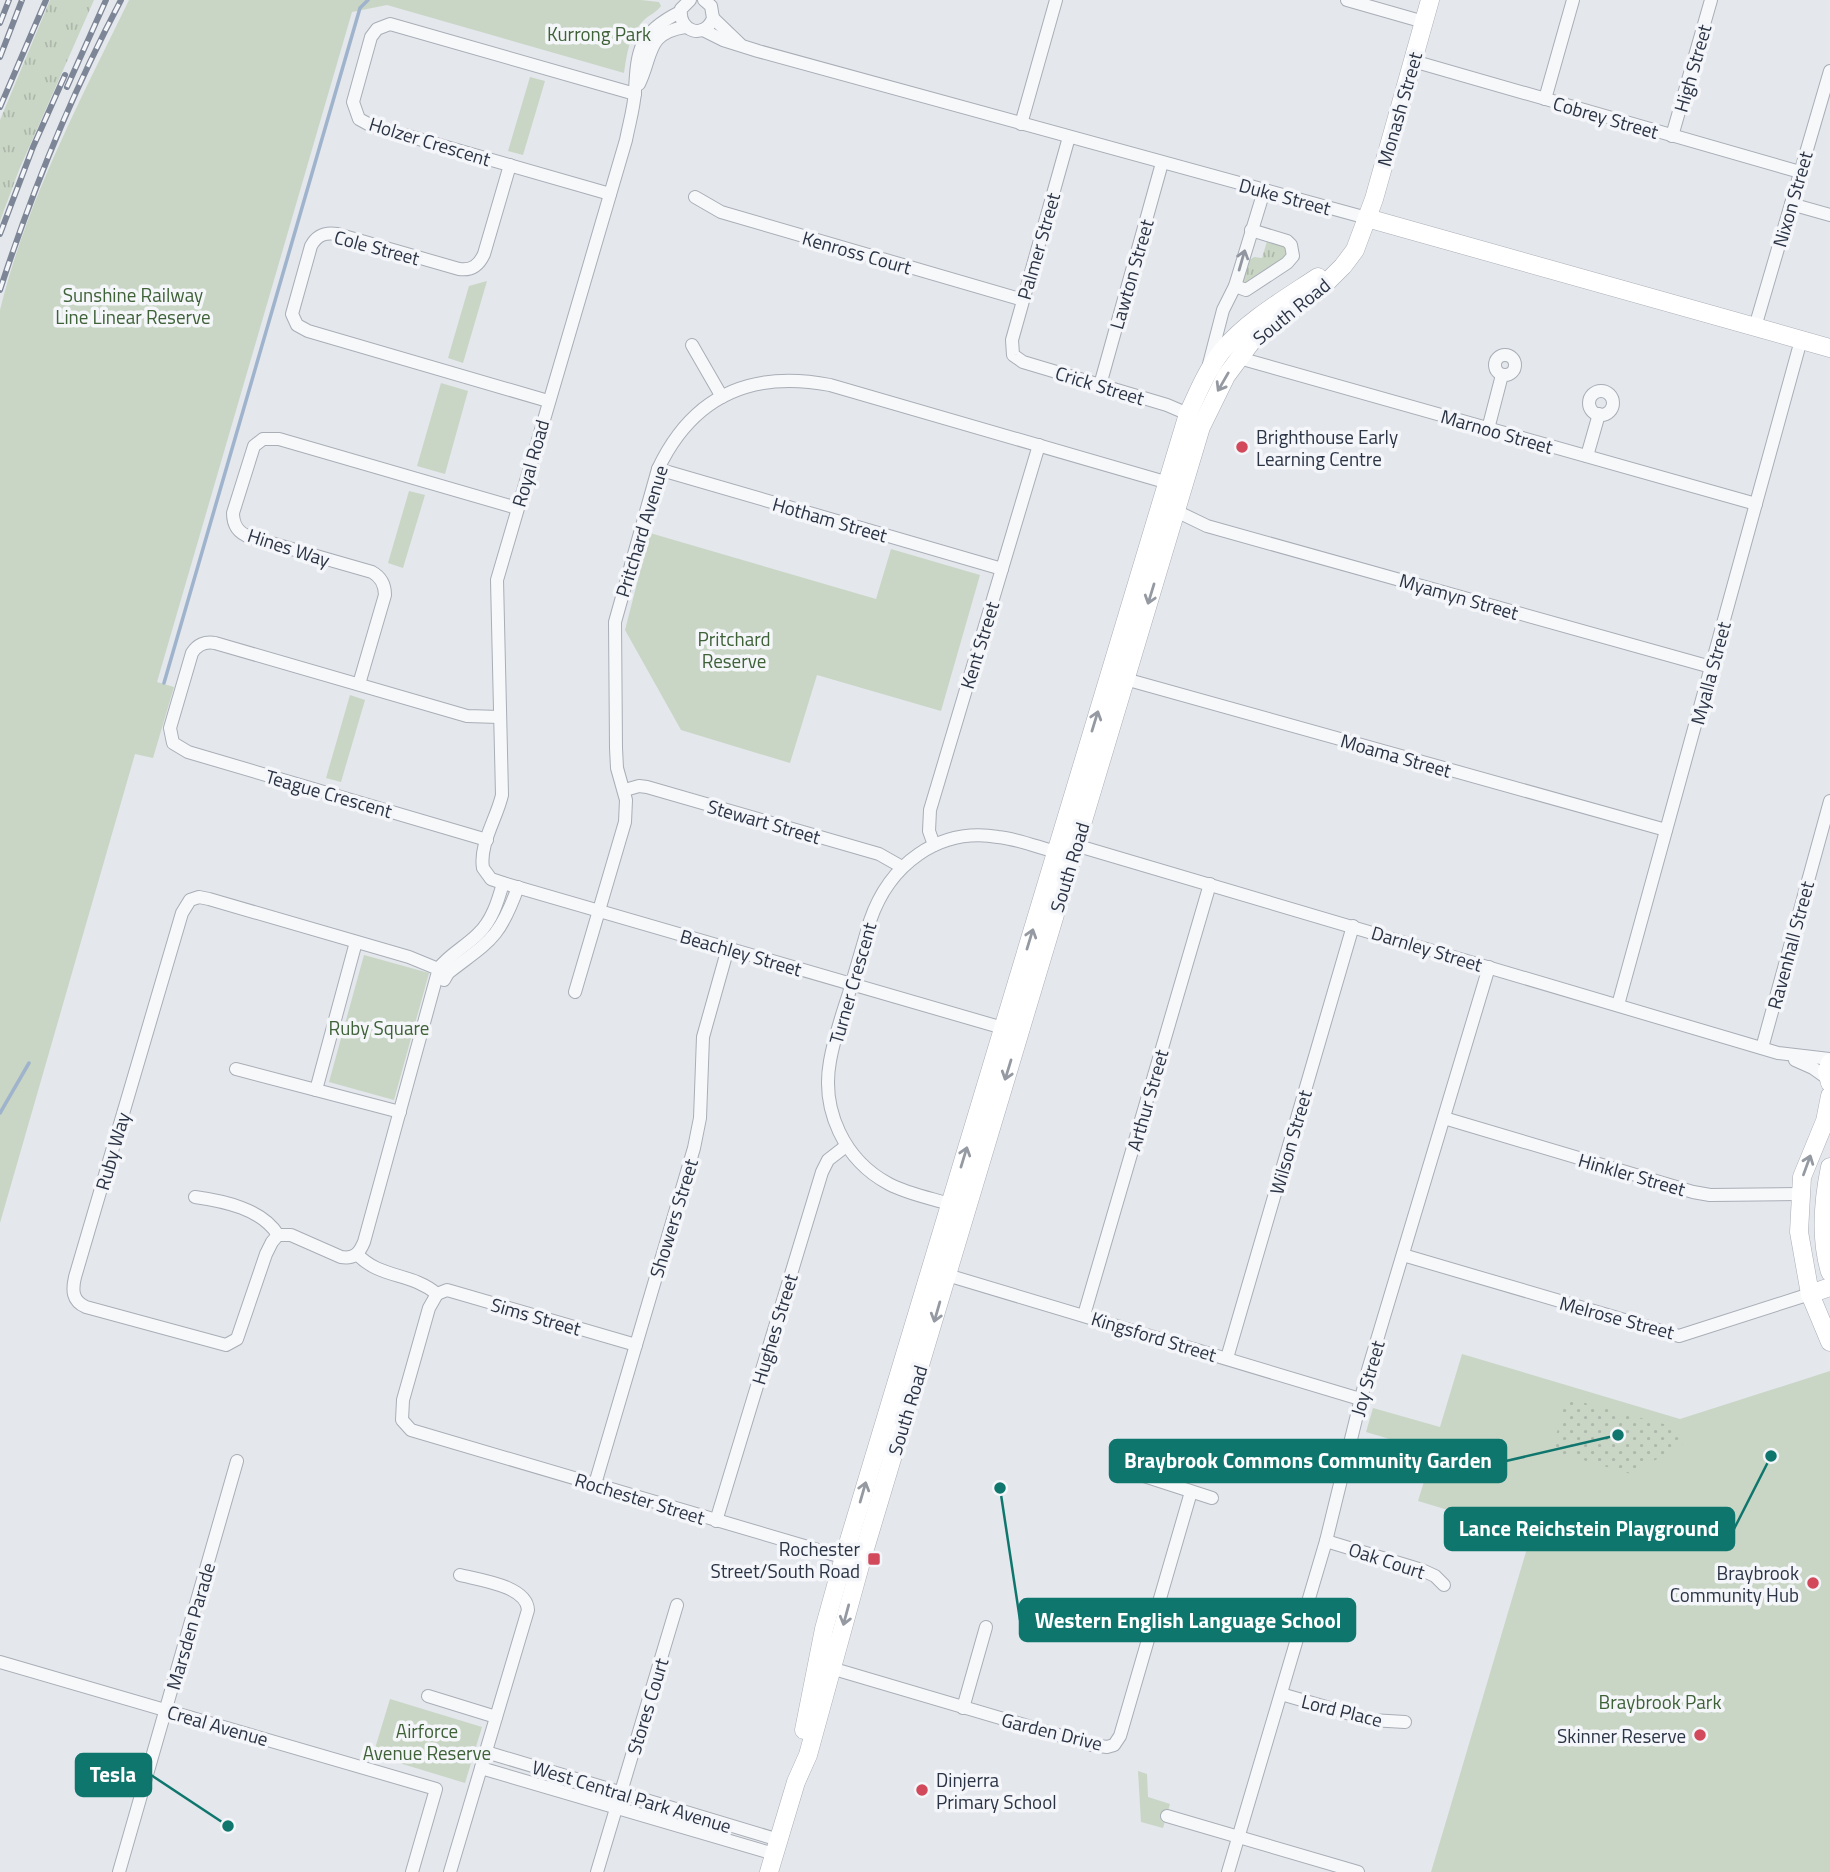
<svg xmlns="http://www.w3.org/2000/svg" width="1830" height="1872" font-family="'Titillium Web',sans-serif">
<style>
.grass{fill:url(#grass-tufts)}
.park{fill:#c9d6c5}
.garden{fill:url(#garden-dots)}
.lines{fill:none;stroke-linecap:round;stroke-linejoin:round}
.stream{stroke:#9fb4cc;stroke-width:3.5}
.street-casing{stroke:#a9aeb7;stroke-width:14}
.secondary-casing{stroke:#a9aeb7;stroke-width:19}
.street{stroke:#f7f8fa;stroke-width:12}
.secondary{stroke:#fff;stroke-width:18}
.rail-casing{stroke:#7d8696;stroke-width:6}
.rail{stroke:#f4f6f9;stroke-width:3.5;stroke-dasharray:10;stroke-linecap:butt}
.oneway{stroke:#9196a0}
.oneway2{stroke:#959aa2}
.poi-dot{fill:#d1495b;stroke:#f4f6f9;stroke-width:2.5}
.labels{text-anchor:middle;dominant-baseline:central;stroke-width:7;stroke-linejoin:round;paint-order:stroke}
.park-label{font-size:19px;fill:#3f6138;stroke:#f4f6f9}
.street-label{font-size:19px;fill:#2b3445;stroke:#f4f6f9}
.poi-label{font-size:19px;fill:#2b3445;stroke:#f4f6f9;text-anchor:end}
.leader{fill:none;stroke:#0f766e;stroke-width:2.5}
.callout-dot{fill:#0f766e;stroke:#f4f6f9;stroke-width:2.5}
.callout{fill:#0f766e;stroke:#0f766e;stroke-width:2.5}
.callout-label{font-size:21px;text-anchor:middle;font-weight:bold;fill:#fff}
</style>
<defs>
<pattern id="grass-tufts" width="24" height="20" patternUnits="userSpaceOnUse" patternTransform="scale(1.75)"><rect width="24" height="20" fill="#c9d6c5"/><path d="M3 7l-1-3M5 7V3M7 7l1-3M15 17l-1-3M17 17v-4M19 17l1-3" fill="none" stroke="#adb8ab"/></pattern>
<pattern id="garden-dots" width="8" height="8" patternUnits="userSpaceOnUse" patternTransform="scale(1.75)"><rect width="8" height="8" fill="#c9d6c5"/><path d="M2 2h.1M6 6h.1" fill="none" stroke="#adb8ab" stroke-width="1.8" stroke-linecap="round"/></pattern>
</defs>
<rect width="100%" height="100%" fill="#e4e7ec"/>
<g class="grass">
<polygon points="50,0 94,0 19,170 0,221 0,120"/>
<polygon points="1268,238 1284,243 1289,254 1247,284 1241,283 1248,261 1254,257 1262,258"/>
</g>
<g class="park">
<path d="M129 0H641L659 2 661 6C657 12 649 15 644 20 629 35 627 54 624 73L387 5 352 12 157 682 174 687 153 758 135 754 0 1223V310C27 200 80 101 129 0Z"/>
<polygon points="530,77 545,81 523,155 508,151"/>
<polygon points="487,281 463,363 448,358 469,286"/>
<polygon points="441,383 468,391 445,474 417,466"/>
<polygon points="409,491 425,495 403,568 388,563"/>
<polygon points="650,533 876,599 891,549 980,575 941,711 817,675 790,763 681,730 625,630"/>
<polygon points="350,695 365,700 341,782 326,778"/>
<polygon points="364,955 429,973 394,1100 329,1082"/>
<polygon points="1462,1354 1680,1419 1830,1371 1830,1872 1431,1872 1531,1535 1418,1501 1433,1452 1366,1432 1373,1408 1440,1427"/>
<polygon points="390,1699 482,1727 465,1783 373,1755"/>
<polygon points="1138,1771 1147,1774 1148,1797 1170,1804 1163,1828 1141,1822"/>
</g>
<polygon class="garden" points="1566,1398 1675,1427 1685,1443 1631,1474 1552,1451"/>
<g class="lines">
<g class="stream">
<polyline points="164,683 360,8 368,0"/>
<polyline points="0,1113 29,1063"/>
</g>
<defs>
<g id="street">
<path d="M690 0 681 9C678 32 705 40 713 18L711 6 704 0"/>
<polyline points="1347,0 1424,22"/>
<path d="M680 12C640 32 637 48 635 91 634 108 629 124 626 140L497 580 502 795C497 818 479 844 483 868L491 879 503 883 1003 1028"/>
<polyline points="713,18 740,44"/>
<polyline points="703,30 723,40 758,51 1367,218"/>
<polyline points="1413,61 1800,172"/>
<path d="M639 84C653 55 646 33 685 27"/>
<polyline points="1545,99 1573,0"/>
<polyline points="1021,124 1056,0"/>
<polyline points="1672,136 1711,0"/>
<polyline points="1069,137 1012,340 1013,355 1023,362 1167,405 1188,414"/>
<path d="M510 165 484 254C479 265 472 271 459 269L337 234C325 232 317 235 311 246L292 314 297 325 308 331 548 401"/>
<polyline points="610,194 370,125 359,119 353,102 371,37 377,29 390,24 635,94"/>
<polyline points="695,197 721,212 1023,300"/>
<polyline points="1791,204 1830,215"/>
<polyline points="1235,286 1246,290 1287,263 1293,256 1291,245 1287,241 1251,230"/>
<polyline points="1755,327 1830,71"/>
<polyline points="692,345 722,397"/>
<circle cx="1505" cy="365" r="10"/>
<polyline points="1239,358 1756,504"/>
<polyline points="1209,364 1223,310 1235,286 1264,191"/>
<polyline points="1100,385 1162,163"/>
<circle cx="1601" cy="403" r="12"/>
<polyline points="1488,429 1502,375"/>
<polyline points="1587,456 1599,414"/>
<polyline points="658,469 1002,569"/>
<polyline points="1176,511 1207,526 1711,667"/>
<polyline points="1125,679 1666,830"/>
<path d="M359 684 385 595C385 585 381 577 372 572L250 537C238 533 233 525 233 513L254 446 263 439H279L517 508"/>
<polyline points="625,790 639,786 647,787 879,854 902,867"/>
<path d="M487 840 188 752 173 743 170 728 192 653C197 645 205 641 215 643L467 716 499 717"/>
<polyline points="934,845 929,831 930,810 1039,445"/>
<polyline points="1075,845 1778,1053 1830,1059"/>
<polyline points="356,942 316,1090 400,1112"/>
<path d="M448 973 409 957 209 899 199 897 190 900 182 913 75 1277C72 1290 72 1301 86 1307L226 1345 237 1339 266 1254 272 1242 278 1235H291L341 1257C354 1259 359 1254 364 1242L439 968C450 954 465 947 478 934 492 921 498 901 503 883"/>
<path d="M444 980 448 973C489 941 499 940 518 887"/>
<path d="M575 992 625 822 626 800 617 768 616 748 615 622 658 469C693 395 752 370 830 385L1172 484"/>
<polyline points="1618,1005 1801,340"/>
<polyline points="1762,1048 1830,801"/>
<polyline points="1795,1060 1813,1068 1827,1078"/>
<polyline points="236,1069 316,1090"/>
<polyline points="1444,1118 1693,1192 1710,1195 1800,1194"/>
<path d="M195 1197C224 1201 262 1209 278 1235"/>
<path d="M950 1204C930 1198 908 1194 889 1184 844 1160 821 1110 830 1061 834 1038 842 1015 849 993 856 969 863 945 870 921 889 865 938 827 998 837 1018 839 1037 847 1056 852"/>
<path d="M357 1254C380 1279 411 1272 437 1294"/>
<polyline points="1403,1255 1679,1336 1810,1294"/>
<polyline points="947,1275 1360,1399"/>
<polyline points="437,1294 429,1308 403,1400 402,1420 411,1430 852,1560"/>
<polyline points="437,1294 447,1290 454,1292 636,1345"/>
<polyline points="1084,1315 1210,884"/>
<polyline points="1227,1358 1353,926"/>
<polyline points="1138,1474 1212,1498"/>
<polyline points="595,1484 694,1148 700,1118 703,1037 728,948"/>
<polyline points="716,1521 822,1172 828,1160 846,1146"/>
<polyline points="1326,1541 1422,1570 1435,1576 1444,1585"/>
<polyline points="1090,1615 1150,1633"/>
<polyline points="0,1662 436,1789 412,1872"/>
<polyline points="824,1666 1092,1745 1107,1747 1114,1745 1120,1736 1191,1492"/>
<polyline points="1281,1694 1371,1720 1405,1722"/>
<polyline points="428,1696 496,1717"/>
<polyline points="963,1708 986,1627"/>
<polyline points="486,1752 779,1840"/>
<polyline points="481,1768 774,1854"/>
<polyline points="1167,1816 1358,1872"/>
<polyline points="119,1872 237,1461"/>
<path d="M450 1872 528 1610C527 1586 480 1580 460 1575"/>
<polyline points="597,1872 677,1605"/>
<polyline points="1228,1872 1326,1541 1368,1370 1489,967"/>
</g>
<g id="secondary">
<polyline points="1367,218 1830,348"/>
<polyline points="1830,1063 1827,1071 1830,1083"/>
<polyline points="1830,1096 1825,1121 1802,1177 1799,1232 1810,1294 1830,1342"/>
<path d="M1830 1167C1823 1201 1820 1239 1830 1272"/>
<polyline points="1810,1294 1830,1287"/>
<path d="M804 1730 824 1629 844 1557 1188 414C1198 392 1207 370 1222 351 1248 320 1285 299 1318 277"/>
<polyline points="769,1872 796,1782 808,1755 861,1562 1201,427 1226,376 1252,341 1325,284 1343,266 1355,250 1374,199 1430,0"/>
</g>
</defs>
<use href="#street" class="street-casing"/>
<use href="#secondary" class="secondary-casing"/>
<use href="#street" class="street"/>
<use href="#secondary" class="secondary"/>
<defs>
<g id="rail">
<polyline points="0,23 9,0"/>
<polyline points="0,57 22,0"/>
<polyline points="67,87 106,0"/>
<polyline points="0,107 46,0"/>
<polyline points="0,234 33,147 65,75"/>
<path d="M0 290C33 188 71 95 121 0"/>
</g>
</defs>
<use href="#rail" class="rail-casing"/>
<use href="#rail" class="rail"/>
</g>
<defs><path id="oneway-shaft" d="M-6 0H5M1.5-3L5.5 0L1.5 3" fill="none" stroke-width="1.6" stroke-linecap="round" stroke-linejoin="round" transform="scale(1.75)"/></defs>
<use class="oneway" href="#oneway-shaft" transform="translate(1242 260) rotate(-74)"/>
<g class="oneway2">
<use href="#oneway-shaft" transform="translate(1223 382) rotate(120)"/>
<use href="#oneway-shaft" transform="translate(1151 594) rotate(107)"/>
<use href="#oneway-shaft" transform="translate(1095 721) rotate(-73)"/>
<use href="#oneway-shaft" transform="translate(1030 939) rotate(-73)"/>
<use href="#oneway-shaft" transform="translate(1008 1070) rotate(107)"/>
<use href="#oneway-shaft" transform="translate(964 1157) rotate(-73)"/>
<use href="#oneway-shaft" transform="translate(1807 1165) rotate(-70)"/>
<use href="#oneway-shaft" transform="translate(937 1312) rotate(106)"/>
<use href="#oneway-shaft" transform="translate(863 1492) rotate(-74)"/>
<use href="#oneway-shaft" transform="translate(846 1615) rotate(105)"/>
</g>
<g class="poi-dot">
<circle cx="1242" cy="447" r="7"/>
<rect x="867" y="1552" width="14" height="14" rx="3.5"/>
<circle cx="1813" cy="1583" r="7"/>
<circle cx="1700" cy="1735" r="7"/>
<circle cx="922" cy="1790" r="7"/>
</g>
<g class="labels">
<g class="park-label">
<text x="599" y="33">Kurrong Park</text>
<text x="133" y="294">Sunshine Railway<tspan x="133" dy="22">Line Linear Reserve</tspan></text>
<text x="734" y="638">Pritchard<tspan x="734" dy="22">Reserve</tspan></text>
<text x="379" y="1027">Ruby Square</text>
<text x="1660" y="1701">Braybrook Park</text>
<text x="427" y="1730">Airforce<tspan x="427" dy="22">Avenue Reserve</tspan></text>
</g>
<g class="street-label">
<text transform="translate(1692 68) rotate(-74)">High Street</text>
<text transform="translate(1399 109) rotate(-74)">Monash Street</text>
<text transform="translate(1606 117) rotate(16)">Cobrey Street</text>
<text transform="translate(430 141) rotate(17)">Holzer Crescent</text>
<text transform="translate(1285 196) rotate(15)">Duke Street</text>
<text transform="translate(1792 199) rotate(-74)">Nixon Street</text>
<text transform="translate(1038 246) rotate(-74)">Palmer Street</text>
<text transform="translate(377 247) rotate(15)">Cole Street</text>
<text transform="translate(857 252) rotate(16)">Kenross Court</text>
<text transform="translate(1131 274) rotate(-74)">Lawton Street</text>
<text transform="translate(1291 311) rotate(-39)">South Road</text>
<text transform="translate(1100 385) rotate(17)">Crick Street</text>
<text transform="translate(1497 431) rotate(16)">Marnoo Street</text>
<text transform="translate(530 463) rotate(-74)">Royal Road</text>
<text transform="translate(830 519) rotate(16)">Hotham Street</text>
<text transform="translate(641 531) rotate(-73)">Pritchard Avenue</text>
<text transform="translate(289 547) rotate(18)">Hines Way</text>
<text transform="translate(1459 596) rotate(16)">Myamyn Street</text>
<text transform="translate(979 645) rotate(-73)">Kent Street</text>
<text transform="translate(1710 673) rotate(-75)">Myalla Street</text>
<text transform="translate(1396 755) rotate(16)">Moama Street</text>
<text transform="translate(329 793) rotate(16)">Teague Crescent</text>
<text transform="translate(764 821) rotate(16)">Stewart Street</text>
<text transform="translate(1069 867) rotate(-73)">South Road</text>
<text transform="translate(1790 945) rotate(-75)">Ravenhall Street</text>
<text transform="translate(1427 948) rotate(17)">Darnley Street</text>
<text transform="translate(741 952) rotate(16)">Beachley Street</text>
<text transform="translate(852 983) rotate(-74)">Turner Crescent</text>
<text transform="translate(1147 1100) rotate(-74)">Arthur Street</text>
<text transform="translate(1290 1142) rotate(-74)">Wilson Street</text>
<text transform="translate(112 1151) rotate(-74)">Ruby Way</text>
<text transform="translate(1632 1174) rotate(16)">Hinkler Street</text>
<text transform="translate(673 1218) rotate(-73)">Showers Street</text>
<text transform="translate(536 1316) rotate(16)">Sims Street</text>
<text transform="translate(1617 1317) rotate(15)">Melrose Street</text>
<text transform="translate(774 1329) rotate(-73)">Hughes Street</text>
<text transform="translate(1154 1336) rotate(17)">Kingsford Street</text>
<text transform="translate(1367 1378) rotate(-74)">Joy Street</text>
<text transform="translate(907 1410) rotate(-73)">South Road</text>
<text transform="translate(640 1498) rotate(17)">Rochester Street</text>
<text transform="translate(1387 1560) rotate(18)">Oak Court</text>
<text transform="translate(190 1626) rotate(-74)">Marsden Parade</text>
<text transform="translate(647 1706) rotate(-73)">Stores Court</text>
<text transform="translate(1342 1710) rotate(14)">Lord Place</text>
<text transform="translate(218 1725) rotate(16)">Creal Avenue</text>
<text transform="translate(1052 1731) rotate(14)">Garden Drive</text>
<text transform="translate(632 1796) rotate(17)">West Central Park Avenue</text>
</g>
<g class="poi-label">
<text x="1256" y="436" text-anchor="start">Brighthouse Early<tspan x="1256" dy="22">Learning Centre</tspan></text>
<text x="860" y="1548">Rochester<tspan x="860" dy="22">Street/South Road</tspan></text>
<text x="1799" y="1572">Braybrook<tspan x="1799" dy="22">Community Hub</tspan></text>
<text x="1686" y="1735">Skinner Reserve</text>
<text x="936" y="1779" text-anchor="start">Dinjerra<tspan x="936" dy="22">Primary School</tspan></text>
</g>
</g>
<path class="leader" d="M1618 1435L1506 1461M1771 1456L1734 1529M1000 1488L1020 1620M228 1826L151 1775"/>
<g class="callout-dot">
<circle cx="1618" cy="1435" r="7"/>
<circle cx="1771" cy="1456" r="7"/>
<circle cx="1000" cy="1488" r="7"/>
<circle cx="228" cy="1826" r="7"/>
</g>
<g class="callout">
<rect x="1110" y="1440" width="396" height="42" rx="7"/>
<rect x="1445" y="1508" width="289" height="42" rx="7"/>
<rect x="1020" y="1599" width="335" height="42" rx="7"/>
<rect x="76" y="1754" width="75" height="42" rx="7"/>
</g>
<g class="callout-label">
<text x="1308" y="1468">Braybrook Commons Community Garden</text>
<text x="1589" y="1536">Lance Reichstein Playground</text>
<text x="1188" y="1628">Western English Language School</text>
<text x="113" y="1782">Tesla</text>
</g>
</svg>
